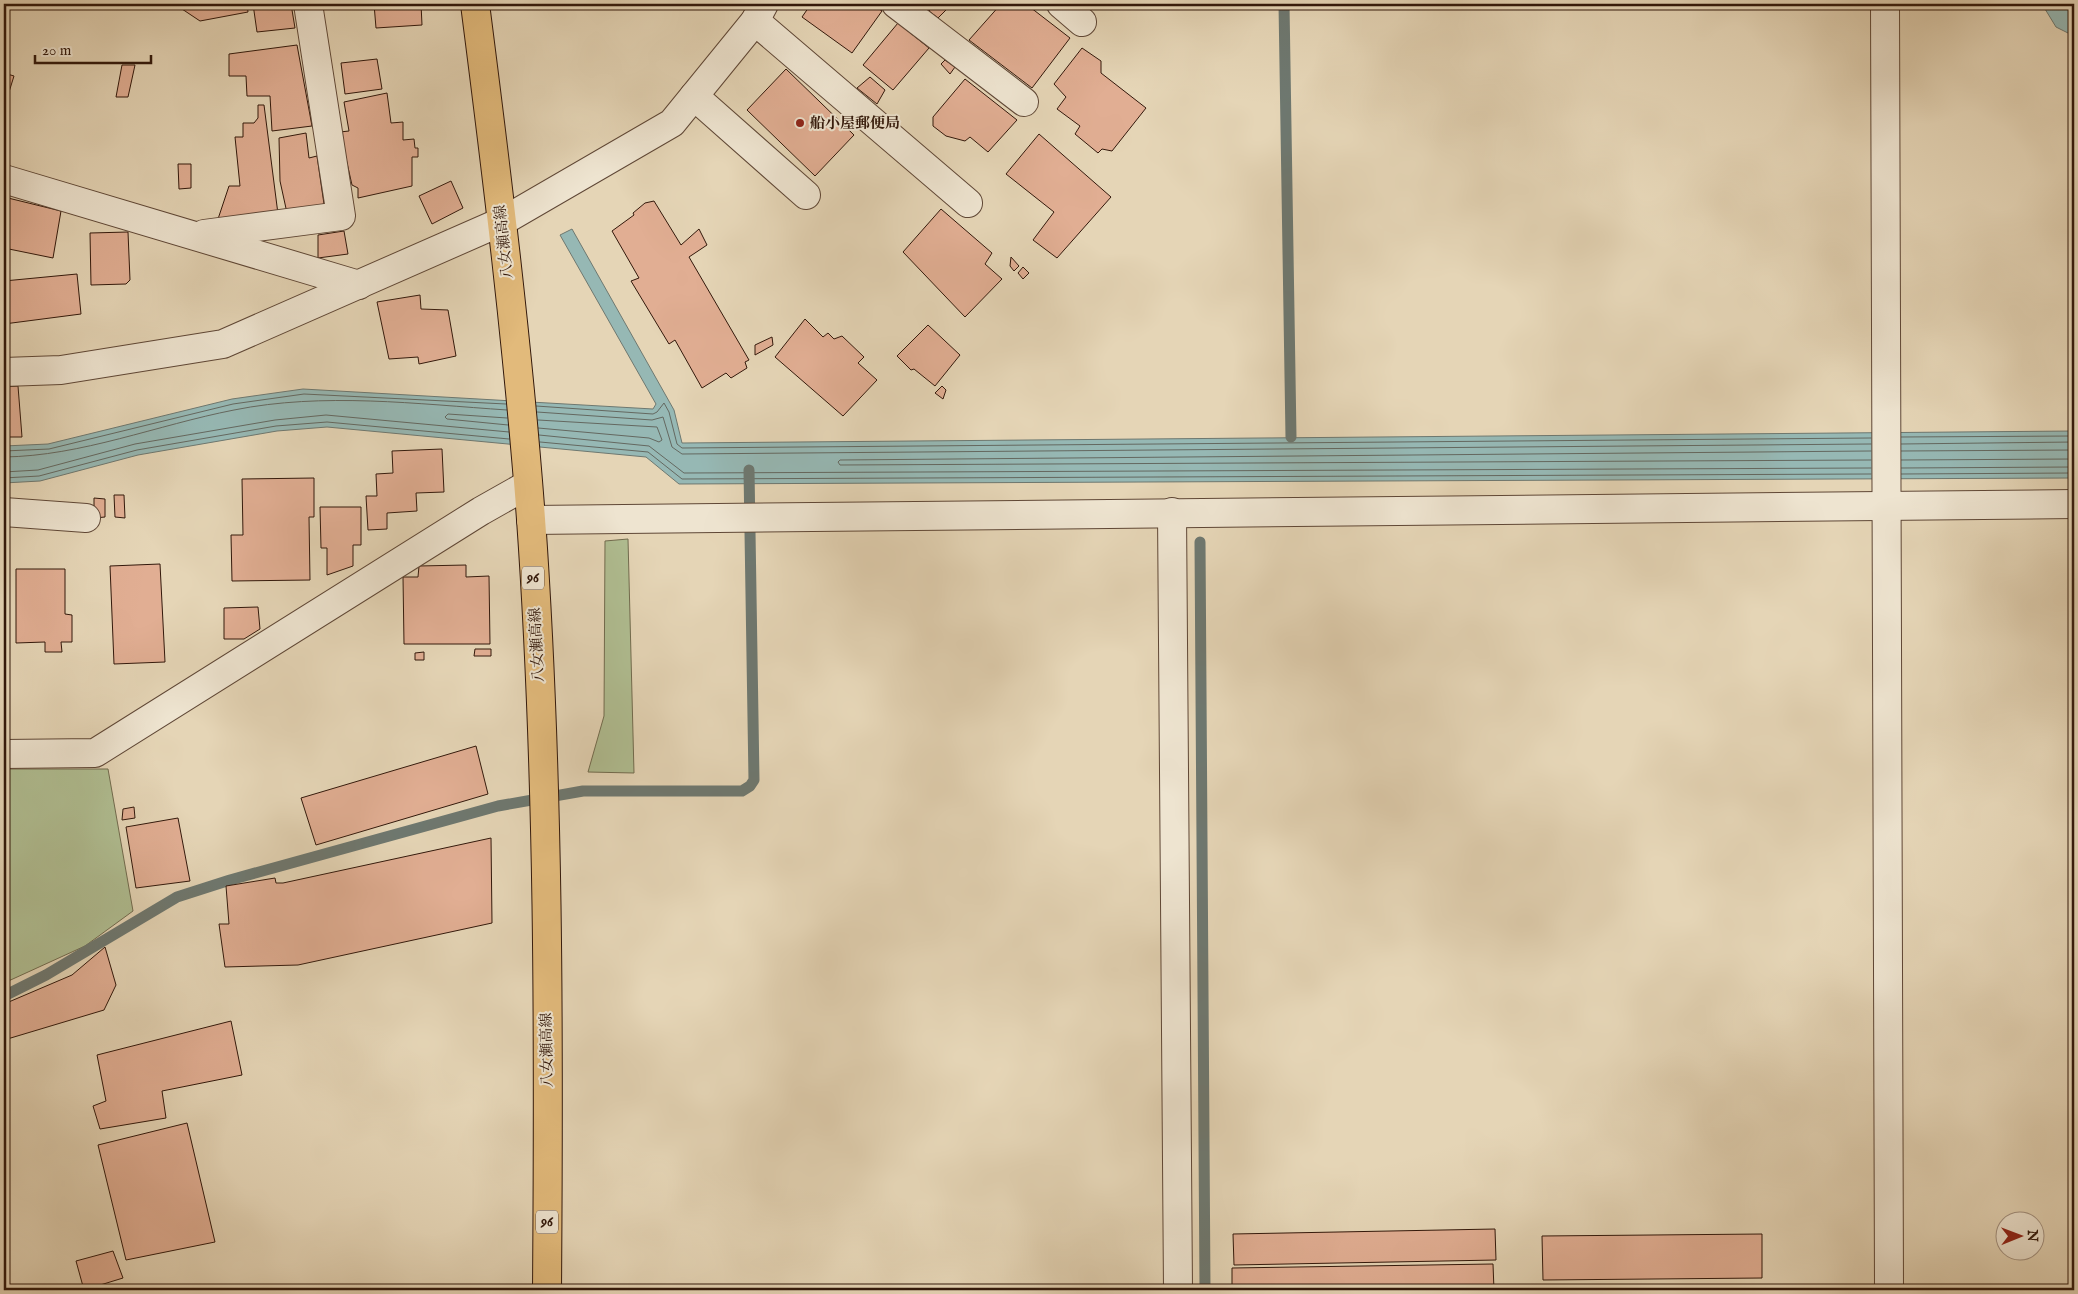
<svg xmlns="http://www.w3.org/2000/svg" width="2078" height="1294" font-family="'IM FELL English','Noto Serif JP',serif">
<style>
.green{fill:#b0be92;stroke:#716b4e}
.water{fill:#96b8b4;stroke:#6e7870}
.lines{fill:none;stroke-linecap:round;stroke-linejoin:round}
.shore{stroke:#646860;stroke-width:1}
.stream{stroke:#6e7870;stroke-width:11}
.building{fill:#e1ae93;stroke:#32180b}
.minor-casing{stroke:#5f4736;stroke-width:30}
.major-casing{stroke:#32180b;stroke-width:30}
.minor{stroke:#eee4d0;stroke-width:28}
.major{stroke:#e2ba7b;stroke-width:28}
.poi-dot{fill:#8f2418;stroke:#eee4d0;stroke-width:2}
.labels{text-anchor:middle;dominant-baseline:central;stroke-width:4;stroke-linejoin:round;paint-order:stroke}
.shield{fill:#eee4d0;stroke:#6a5546;stroke-width:1}
.shield-label{font-size:14px;font-weight:bold;fill:#32180b}
.poi-label{font-size:15px;font-weight:bold;fill:#32180b;stroke:#eee4d0;text-anchor:start}
.street-label{font-size:15px;fill:#32180b;stroke:#eee4d0}
</style>
<rect width="100%" height="100%" fill="#e5d5b6"/>
<filter id="stains"><feTurbulence type="fractalNoise" baseFrequency=".004" numOctaves="4"/><feColorMatrix values="0 0 0 0 .2 0 0 0 0 .09 0 0 0 0 .02 0 0 0 .5 -.17"/></filter>
<radialGradient id="worn" r=".72"><stop offset=".6" stop-color="#630" stop-opacity="0"/><stop offset="1" stop-color="#630" stop-opacity=".3"/></radialGradient>
<g class="green">
<polygon points="628,539 634,773 588,772 604,716 605,541"/>
<polygon points="4,769 108,769 133,911 85,946 4,983"/>
</g>
<g class="water">
<polygon points="2042,4 2074,4 2074,36 2056,27"/>
<polygon points="572,229 674,410 682,443 2074,431 2074,478 679,484 646,457 327,427 277,431 138,455 40,481 4,483 4,446 48,444 232,399 303,389 653,409 656,404 560,235"/>
</g>
<g class="lines">
<g class="shore">
<polyline points="536,406 653,414 657,412 664,403 669,412 677,444 682,448 1871,438"/>
<polyline points="537,412 652,420 663,417 672,447 682,454 1871,444"/>
<polyline points="507,418 448,414 445,417 447,419 508,425"/>
<polyline points="538,420 657,427 662,440 659,442 649,438 538,428"/>
<polyline points="539,435 649,446 684,473 1871,468"/>
<polyline points="1901,437 2074,436"/>
<polyline points="540,442 648,452 682,479 1871,474"/>
<polyline points="1901,444 2074,442"/>
<polyline points="4,451 49,449 233,404 304,394 506,404"/>
<polyline points="1871,451 840,460 838,462 840,465 1871,460"/>
<polyline points="1901,451 2074,450"/>
<path d="M4 457C82 456 157 425 234 410 323 392 417 404 507 410"/>
<polyline points="1901,460 2074,459"/>
<polyline points="1901,468 2074,467"/>
<polyline points="4,472 38,470 135,444 275,420 326,415 509,432"/>
<polyline points="1901,474 2074,473"/>
<polyline points="4,478 39,476 137,450 276,426 327,422 509,439"/>
</g>
<g class="stream">
<polyline points="1284,4 1291,437"/>
<polyline points="1200,542 1205,1290"/>
<polyline points="4,996 46,975 177,897 230,880 498,806 583,791 742,791 750,786 754,780 749,470"/>
</g>
</g>
<g class="building">
<polygon points="188,4 247,4 248,12 200,21 182,9 188,8"/>
<polygon points="253,4 291,4 295,28 257,32"/>
<polygon points="374,4 421,4 422,25 376,28"/>
<polygon points="811,4 872,4 882,11 852,53 802,17"/>
<polygon points="935,4 952,4 938,18 929,11"/>
<polygon points="1001,4 1026,4 1070,38 1032,88 969,40"/>
<polygon points="898,23 929,48 893,90 863,65"/>
<polygon points="297,45 312,126 272,131 270,96 247,96 246,76 229,76 229,54"/>
<polygon points="1082,48 1101,61 1101,73 1146,108 1112,151 1102,149 1098,153 1075,134 1080,126 1057,109 1066,97 1054,84"/>
<polygon points="377,59 382,89 345,94 341,63"/>
<polygon points="945,60 955,67 950,74 941,64"/>
<polygon points="122,65 135,65 128,97 116,97"/>
<polygon points="786,69 854,135 815,176 747,110"/>
<polygon points="4,73 14,76 4,108"/>
<polygon points="870,77 885,90 877,104 857,88"/>
<polygon points="965,79 1017,120 988,152 970,137 965,141 946,136 933,126 933,117"/>
<polygon points="387,93 391,123 403,122 403,140 414,139 415,148 418,148 418,157 412,157 412,186 358,198 358,188 352,185 340,132 349,131 344,102"/>
<polygon points="258,105 264,105 278,214 216,225 229,186 240,186 235,137 243,137 243,123 254,123 258,118"/>
<polygon points="306,133 309,158 317,156 324,204 287,213 280,181 279,138"/>
<polygon points="1039,134 1111,197 1057,258 1033,240 1054,212 1006,174"/>
<polygon points="178,164 191,164 191,188 179,189"/>
<polygon points="451,181 463,208 432,224 419,196"/>
<polygon points="4,197 61,211 53,258 4,248"/>
<polygon points="654,201 681,245 699,229 707,245 689,257 749,360 745,362 747,368 731,378 726,373 702,388 675,340 669,344 631,281 639,278 612,231 634,215 633,213 645,203"/>
<polygon points="941,209 992,253 985,264 1002,279 965,317 903,252"/>
<polygon points="344,231 348,254 318,258 318,235"/>
<polygon points="128,232 130,280 126,284 91,285 90,233"/>
<polygon points="1011,257 1019,266 1014,271 1010,266"/>
<polygon points="1023,267 1029,273 1023,279 1018,273"/>
<polygon points="77,274 81,314 4,324 4,281"/>
<polygon points="420,295 421,309 448,310 456,356 419,364 418,357 389,359 377,302"/>
<polygon points="805,319 823,337 828,333 834,339 842,336 864,357 858,363 877,380 843,416 775,357"/>
<polygon points="928,325 960,355 935,386 914,369 911,370 897,356"/>
<polygon points="772,337 773,345 755,355 755,345"/>
<polygon points="18,386 22,437 4,437 4,387"/>
<polygon points="942,386 946,390 943,399 935,393"/>
<polygon points="442,449 444,492 416,493 417,511 387,513 387,529 368,530 366,496 377,496 376,474 393,473 392,451"/>
<polygon points="314,478 314,517 309,517 310,580 232,581 231,535 243,535 242,479"/>
<polygon points="114,495 124,495 125,518 115,517"/>
<polygon points="94,498 105,499 105,517 94,518"/>
<polygon points="320,507 361,507 361,545 353,545 353,566 327,575 327,548 321,548"/>
<polygon points="160,564 165,662 114,664 110,566"/>
<polygon points="466,565 466,577 489,576 490,644 404,644 403,577 418,577 419,566"/>
<polygon points="16,569 65,569 65,614 72,615 72,642 61,642 62,652 45,652 45,642 16,643"/>
<polygon points="258,607 260,629 244,639 224,639 224,608"/>
<polygon points="475,649 491,649 491,656 474,656"/>
<polygon points="424,652 424,660 415,660 415,653"/>
<polygon points="476,746 488,794 316,845 301,798"/>
<polygon points="134,807 135,818 122,820 123,809"/>
<polygon points="178,818 190,881 136,888 126,827"/>
<polygon points="491,838 492,923 298,965 225,967 219,924 229,924 226,886 275,878 276,883 283,883"/>
<polygon points="105,947 116,985 104,1010 4,1040 4,1004 72,975"/>
<polygon points="231,1021 242,1075 162,1091 166,1118 100,1129 93,1106 106,1101 97,1055"/>
<polygon points="187,1123 215,1242 126,1260 98,1145"/>
<polygon points="1495,1229 1496,1260 1234,1265 1233,1234"/>
<polygon points="1762,1234 1762,1278 1543,1280 1542,1236"/>
<polygon points="113,1251 123,1278 84,1290 76,1261"/>
<polygon points="1493,1264 1494,1290 1232,1290 1232,1268"/>
<polygon points="1763,1287 1763,1290 1549,1290 1549,1289"/>
</g>
<g class="lines">
<defs>
<g id="minor">
<polyline points="896,4 1024,102"/>
<polyline points="1061,4 1082,22"/>
<polyline points="1885,4 1889,1290"/>
<polyline points="755,21 968,203"/>
<polyline points="694,96 806,195"/>
<polyline points="4,179 359,285"/>
<polyline points="204,234 341,216 308,4"/>
<polyline points="4,372 61,370 223,344 503,221 672,123 755,21 764,4"/>
<polyline points="4,512 86,518"/>
<polyline points="1172,512 1178,1290"/>
<polyline points="531,520 2074,504"/>
<polyline points="4,754 95,753 481,511 527,485"/>
</g>
<path id="major" d="M475 4C497 175 518 347 531 519 549 775 549 1034 547 1290"/>
</defs>
<use href="#minor" class="minor-casing"/>
<use href="#major" class="major-casing"/>
<use href="#minor" class="minor"/>
<use href="#major" class="major"/>
</g>
<circle class="poi-dot" cx="800" cy="123" r="5"/>
<g class="labels">
<g class="shield">
<rect x="522" y="566.5" width="22" height="23" rx="4"/>
<rect x="536" y="1210.5" width="22" height="23" rx="4"/>
</g>
<g class="shield-label">
<text x="533" y="578">96</text>
<text x="547" y="1222">96</text>
</g>
<g class="poi-label">
<text x="810" y="123">船小屋郵便局</text>
</g>
<g class="street-label">
<text transform="translate(504 242) rotate(-96)">八女瀬高線</text>
<text transform="translate(537 645) rotate(-93)">八女瀬高線</text>
<text transform="translate(547 1050) rotate(-91)">八女瀬高線</text>
</g>
</g>
<rect width="2078" height="1294" fill="none" stroke="#e5d5b6" stroke-width="20"/>
<rect x="5" y="5" width="2068" height="1284" fill="none" stroke="#32180b" stroke-width="2.5"/>
<rect x="10" y="10" width="2058" height="1274" fill="none" stroke="#32180b"/>
<g transform="translate(2020 1236) rotate(89)"><circle r="24" fill="#eee4d0" stroke="#a39281"/>
<path d="M0-4L9 19L0 12L-9 19Z" fill="#8f2418"/>
<text y="-8" font-size="14" font-weight="bold" text-anchor="middle" fill="#32180b">N</text>
</g>
<path d="M35 55v8h116v-8" fill="none" stroke="#32180b" stroke-width="2.5"/>
<text x="42" y="55" font-size="15" fill="#32180b" stroke="#eee4d0" stroke-width="4" paint-order="stroke">20 m</text>
<rect width="100%" height="100%" filter="url(#stains)"/>
<rect width="100%" height="100%" fill="url(#worn)"/>
</svg>
